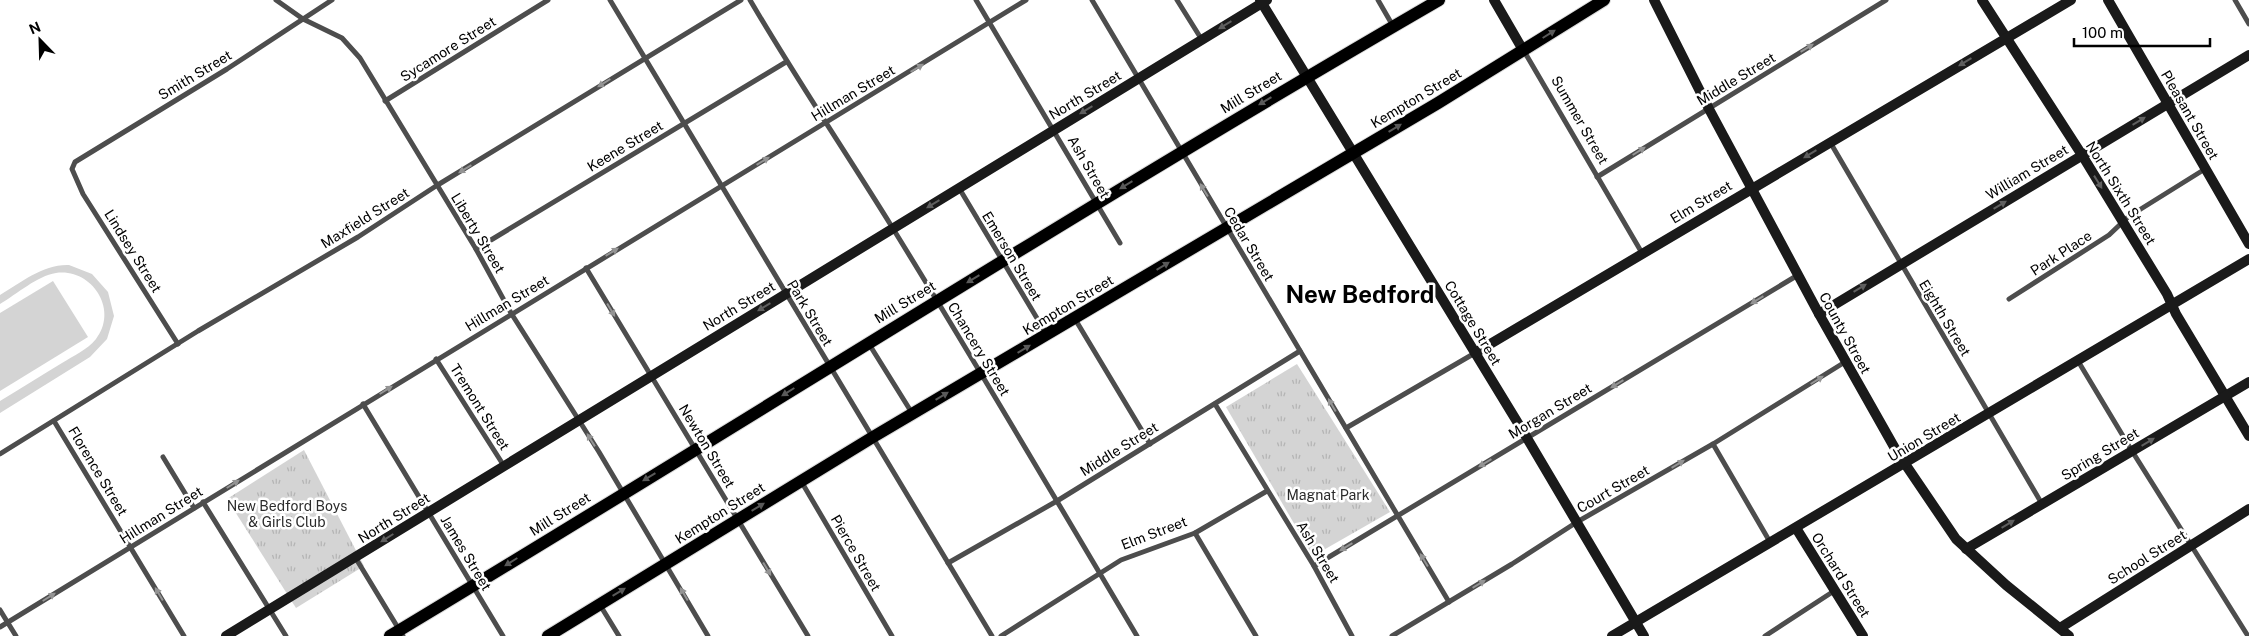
<svg xmlns="http://www.w3.org/2000/svg" width="2249" height="636" font-family="'Public Sans',sans-serif">
<style>
.grass{fill:url(#grass-tufts)}
.garden{fill:#d4d4d4}
.lines{fill:none;stroke-linecap:round;stroke-linejoin:round}
.primary-casing{stroke:#dbdbdb;stroke-width:14}
.street{stroke:#4d4d4d;stroke-width:5}
.secondary{stroke:#1a1a1a;stroke-width:10}
.primary{stroke:#000;stroke-width:12}
.oneway{fill:#5f5f5f}
.oneway2{fill:#595959}
.oneway3{fill:#949494}
.labels{text-anchor:middle;dominant-baseline:central;stroke-width:5;stroke-linejoin:round;paint-order:stroke}
.street-label{font-size:14px;fill:#000;stroke:#fff}
.park-label{font-size:14px;fill:#2b2b2b;stroke:#fff}
.town-label{font-size:24px;font-weight:bold;fill:#000;stroke:#fff}
</style>
<defs>
<pattern id="grass-tufts" width="24" height="20" patternUnits="userSpaceOnUse" patternTransform="scale(1.25)"><rect width="24" height="20" fill="#d4d4d4"/><path d="M3 7l-1-3M5 7V3M7 7l1-3M15 17l-1-3M17 17v-4M19 17l1-3" fill="none" stroke="#b4b4b4"/></pattern>
</defs>
<rect width="100%" height="100%" fill="#fff"/>
<g class="grass">
<polygon points="1297,364 1390,512 1313,556 1226,407"/>
<polygon points="304,450 364,566 296,608 227,499"/>
</g>
<g class="garden">
<path d="M69 265 92 274 108 292 114 316 107 339 90 357 0 413V401C21 388 41 376 62 363 73 356 87 350 96 339 119 310 92 268 56 273 37 276 17 294 0 304V295C22 282 43 264 69 265Z"/>
<polygon points="53,281 88,337 0,391 0,313"/>
</g>
<g class="lines">
<defs>
<g id="primary">
<path d="M390 636C741 425 1085 205 1439 0"/>
<polyline points="548,636 873,437 1438,103 1604,0"/>
</g>
</defs>
<use href="#primary" class="primary-casing"/>
<g class="street">
<polyline points="276,0 303,19 342,38 360,58 476,249 511,313 599,452 708,636"/>
<polyline points="610,0 992,636"/>
<path d="M750 0C795 77 845 151 892 227 976 363 1056 500 1137 636"/>
<polyline points="976,0 1120,243"/>
<polyline points="1092,0 1449,602"/>
<polyline points="1177,0 1202,40"/>
<polyline points="1378,0 1393,26"/>
<polyline points="2235,0 2249,24"/>
<polyline points="1524,51 1642,253"/>
<polyline points="385,101 548,0"/>
<polyline points="1830,142 2042,504"/>
<polyline points="1597,177 1886,0"/>
<polyline points="959,188 1047,335"/>
<polyline points="476,249 786,62"/>
<polyline points="586,268 808,636"/>
<polyline points="2009,299 2109,235 2128,217 2205,169"/>
<polyline points="1075,319 1150,444"/>
<polyline points="178,344 83,194 72,169 75,162 227,69 332,0"/>
<polyline points="869,344 912,413"/>
<polyline points="436,359 504,466"/>
<polyline points="2078,361 2132,451 2248,636"/>
<polyline points="363,404 503,636"/>
<polyline points="1215,404 1314,566 1352,636"/>
<polyline points="54,421 184,636"/>
<polyline points="1346,428 1475,353"/>
<polyline points="1713,444 1770,542"/>
<polyline points="0,454 198,331 358,237 436,186 741,0"/>
<polyline points="163,457 194,508"/>
<polyline points="801,481 892,636"/>
<polyline points="203,502 286,636"/>
<polyline points="1195,533 1256,636"/>
<polyline points="355,557 403,636"/>
<polyline points="948,563 1057,501 1300,351"/>
<polyline points="1314,566 1798,275"/>
<polyline points="600,605 619,636"/>
<polyline points="0,610 16,636"/>
<polyline points="0,627 1026,0"/>
<polyline points="1001,636 1121,560 1195,533 1267,491"/>
<polyline points="1392,636 1512,564 1577,522 1713,444 1845,362"/>
<polyline points="1765,636 1834,591"/>
</g>
<g class="secondary">
<polyline points="1260,0 1527,438 1644,636"/>
<polyline points="1494,0 1523,50"/>
<polyline points="1654,0 1709,109 1819,314 1897,452 1956,539 2006,585 2069,636"/>
<polyline points="1982,0 2082,155 2167,294 2176,314 2249,436"/>
<polyline points="2108,0 2249,244"/>
<polyline points="1819,314 2249,55"/>
<polyline points="1475,353 2071,0"/>
<polyline points="1796,528 1863,636"/>
<polyline points="1966,549 2249,382"/>
<polyline points="2060,628 2249,509"/>
<polyline points="226,636 1267,0"/>
<polyline points="1612,636 2249,259"/>
</g>
<use href="#primary" class="primary"/>
</g>
<defs><path id="oneway-solid" d="M-6-.8H1V-3.2L6.5 0L1 3.2V.8H-6Z" transform="scale(1.25)"/></defs>
<g class="oneway">
<use href="#oneway-solid" transform="translate(1225 25) rotate(149)"/>
<use href="#oneway-solid" transform="translate(1965 62) rotate(149)"/>
<use href="#oneway-solid" transform="translate(1086 110) rotate(149)"/>
<use href="#oneway-solid" transform="translate(2139 121) rotate(-31)"/>
<use href="#oneway-solid" transform="translate(1810 154) rotate(149)"/>
<use href="#oneway-solid" transform="translate(2098 182) rotate(58)"/>
<use href="#oneway-solid" transform="translate(933 204) rotate(149)"/>
<use href="#oneway-solid" transform="translate(2000 205) rotate(-31)"/>
<use href="#oneway-solid" transform="translate(1860 288) rotate(-31)"/>
<use href="#oneway-solid" transform="translate(764 307) rotate(149)"/>
<use href="#oneway-solid" transform="translate(2148 442) rotate(-31)"/>
<use href="#oneway-solid" transform="translate(2008 524) rotate(-31)"/>
<use href="#oneway-solid" transform="translate(387 538) rotate(148)"/>
</g>
<g class="oneway2">
<use href="#oneway-solid" transform="translate(1549 34) rotate(-32)"/>
<use href="#oneway-solid" transform="translate(1265 101) rotate(149)"/>
<use href="#oneway-solid" transform="translate(1395 128) rotate(-31)"/>
<use href="#oneway-solid" transform="translate(1126 185) rotate(149)"/>
<use href="#oneway-solid" transform="translate(1163 266) rotate(-31)"/>
<use href="#oneway-solid" transform="translate(973 279) rotate(149)"/>
<use href="#oneway-solid" transform="translate(1024 349) rotate(-31)"/>
<use href="#oneway-solid" transform="translate(788 392) rotate(148)"/>
<use href="#oneway-solid" transform="translate(942 396) rotate(-31)"/>
<use href="#oneway-solid" transform="translate(649 477) rotate(149)"/>
<use href="#oneway-solid" transform="translate(758 507) rotate(-31)"/>
<use href="#oneway-solid" transform="translate(511 562) rotate(148)"/>
<use href="#oneway-solid" transform="translate(619 592) rotate(-31)"/>
</g>
<g class="oneway3">
<use href="#oneway-solid" transform="translate(1807 48) rotate(-31)"/>
<use href="#oneway-solid" transform="translate(917 68) rotate(-31)"/>
<use href="#oneway-solid" transform="translate(604 83) rotate(148)"/>
<use href="#oneway-solid" transform="translate(1639 151) rotate(-32)"/>
<use href="#oneway-solid" transform="translate(763 161) rotate(-31)"/>
<use href="#oneway-solid" transform="translate(465 169) rotate(149)"/>
<use href="#oneway-solid" transform="translate(1204 190) rotate(-121)"/>
<use href="#oneway-solid" transform="translate(612 252) rotate(-31)"/>
<use href="#oneway-solid" transform="translate(1757 300) rotate(149)"/>
<use href="#oneway-solid" transform="translate(611 310) rotate(59)"/>
<use href="#oneway-solid" transform="translate(1817 380) rotate(-32)"/>
<use href="#oneway-solid" transform="translate(1617 384) rotate(149)"/>
<use href="#oneway-solid" transform="translate(386 390) rotate(-32)"/>
<use href="#oneway-solid" transform="translate(1332 405) rotate(-120)"/>
<use href="#oneway-solid" transform="translate(591 440) rotate(-122)"/>
<use href="#oneway-solid" transform="translate(1485 463) rotate(149)"/>
<use href="#oneway-solid" transform="translate(1678 464) rotate(-31)"/>
<use href="#oneway-solid" transform="translate(233 484) rotate(-32)"/>
<use href="#oneway-solid" transform="translate(1346 547) rotate(149)"/>
<use href="#oneway-solid" transform="translate(1424 560) rotate(-121)"/>
<use href="#oneway-solid" transform="translate(767 569) rotate(59)"/>
<use href="#oneway-solid" transform="translate(1479 584) rotate(-31)"/>
<use href="#oneway-solid" transform="translate(159 594) rotate(-121)"/>
<use href="#oneway-solid" transform="translate(684 594) rotate(-120)"/>
<use href="#oneway-solid" transform="translate(49 597) rotate(-32)"/>
</g>
<g class="labels">
<g class="street-label">
<text transform="translate(448 49) rotate(-32)">Sycamore Street</text>
<text transform="translate(195 75) rotate(-31)">Smith Street</text>
<text transform="translate(1736 79) rotate(-31)">Middle Street</text>
<text transform="translate(1251 92) rotate(-31)">Mill Street</text>
<text transform="translate(853 93) rotate(-31)">Hillman Street</text>
<text transform="translate(1085 95) rotate(-31)">North Street</text>
<text transform="translate(1416 98) rotate(-31)">Kempton Street</text>
<text transform="translate(2190 115) rotate(60)">Pleasant Street</text>
<text transform="translate(1580 120) rotate(60)">Summer Street</text>
<text transform="translate(625 146) rotate(-31)">Keene Street</text>
<text transform="translate(1089 167) rotate(60)">Ash Street</text>
<text transform="translate(2027 172) rotate(-31)">William Street</text>
<text transform="translate(2121 193) rotate(58)">North Sixth Street</text>
<text transform="translate(1701 202) rotate(-31)">Elm Street</text>
<text transform="translate(365 218) rotate(-32)">Maxfield Street</text>
<text transform="translate(478 233) rotate(59)">Liberty Street</text>
<text transform="translate(1249 244) rotate(59)">Cedar Street</text>
<text transform="translate(133 251) rotate(58)">Lindsey Street</text>
<text transform="translate(2061 253) rotate(-33)">Park Place</text>
<text transform="translate(1012 256) rotate(59)">Emerson Street</text>
<text transform="translate(905 302) rotate(-31)">Mill Street</text>
<text transform="translate(507 303) rotate(-31)">Hillman Street</text>
<text transform="translate(1068 305) rotate(-31)">Kempton Street</text>
<text transform="translate(739 306) rotate(-31)">North Street</text>
<text transform="translate(810 313) rotate(59)">Park Street</text>
<text transform="translate(1945 318) rotate(59)">Eighth Street</text>
<text transform="translate(1473 323) rotate(59)">Cottage Street</text>
<text transform="translate(1845 333) rotate(61)">County Street</text>
<text transform="translate(979 349) rotate(59)">Chancery Street</text>
<text transform="translate(480 407) rotate(58)">Tremont Street</text>
<text transform="translate(1550 411) rotate(-31)">Morgan Street</text>
<text transform="translate(1924 437) rotate(-31)">Union Street</text>
<text transform="translate(707 446) rotate(59)">Newton Street</text>
<text transform="translate(1119 449) rotate(-32)">Middle Street</text>
<text transform="translate(2100 454) rotate(-31)">Spring Street</text>
<text transform="translate(98 471) rotate(59)">Florence Street</text>
<text transform="translate(1613 489) rotate(-30)">Court Street</text>
<text transform="translate(720 513) rotate(-32)">Kempton Street</text>
<text transform="translate(560 514) rotate(-32)">Mill Street</text>
<text transform="translate(161 515) rotate(-32)">Hillman Street</text>
<text transform="translate(394 518) rotate(-32)">North Street</text>
<text transform="translate(1154 533) rotate(-21)">Elm Street</text>
<text transform="translate(1318 552) rotate(59)">Ash Street</text>
<text transform="translate(466 553) rotate(59)">James Street</text>
<text transform="translate(856 553) rotate(60)">Pierce Street</text>
<text transform="translate(2147 557) rotate(-32)">School Street</text>
<text transform="translate(1841 575) rotate(58)">Orchard Street</text>
</g>
<g class="park-label">
<text x="1328" y="495">Magnat Park</text>
<text x="287" y="506">New Bedford Boys<tspan x="287" dy="16">&amp; Girls Club</tspan></text>
</g>
<g class="town-label">
<text x="1360" y="294">New Bedford</text>
</g>
</g>
<g transform="translate(40 40) rotate(337)" stroke="#ffffff" stroke-width="4" paint-order="stroke">
<path d="M0-4L9 19L0 12L-9 19Z" fill="#000000"/>
<text y="-8" font-size="14" font-weight="bold" text-anchor="middle" fill="#000000">N</text>
</g>
<path d="M2074 38v8h136v-8" fill="none" stroke="#000000" stroke-width="2.5"/>
<text x="2082" y="38" font-size="15" fill="#000000" stroke="#ffffff" stroke-width="4" paint-order="stroke">100 m</text>
</svg>
